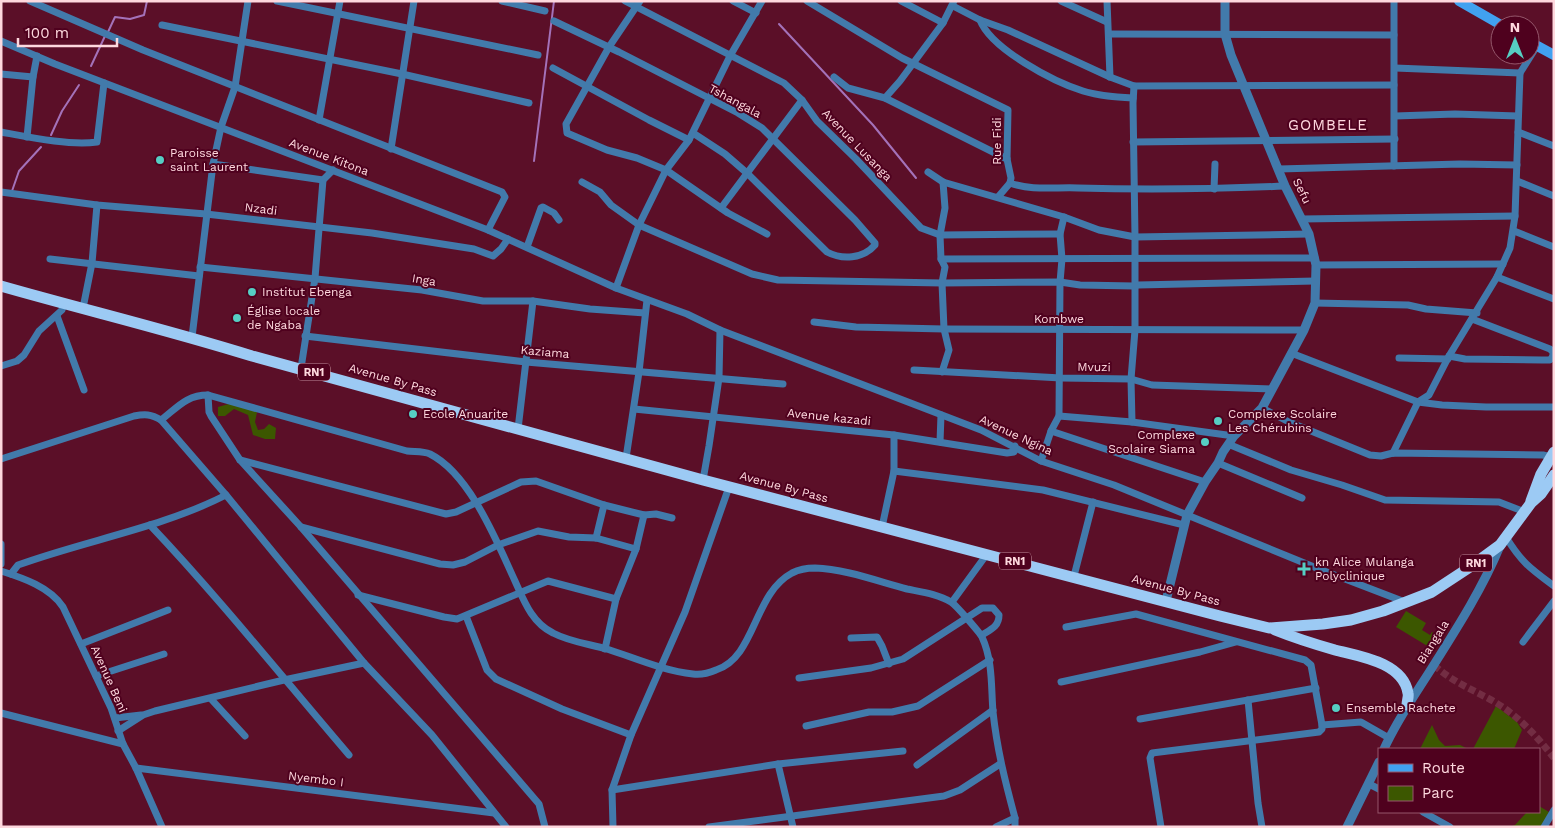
<svg xmlns="http://www.w3.org/2000/svg" width="1555" height="828" font-family="'Work Sans',sans-serif">
<style>
.green{fill:#3c5700}
.lines{fill:none;stroke-linecap:round;stroke-linejoin:round}
.stream{stroke:#a472b9;stroke-width:2}
.minor-tunnel{stroke:#732d43;stroke-width:7;stroke-dasharray:7 3.5;stroke-linecap:butt}
.minor{stroke:#427aab;stroke-width:7}
.tertiary{stroke:#427aab;stroke-width:9}
.secondary{stroke:#41a1f0;stroke-width:10}
.trunk{stroke:#9ccaf4;stroke-width:11}
.poi-dot{fill:#56cec3;stroke:#4f011e;stroke-width:2}
.labels{text-anchor:middle;dominant-baseline:central;stroke-width:4;stroke-linejoin:round;paint-order:stroke}
.shield{fill:#4f011e;stroke:#ca98a4;stroke-width:1}
.shield-label{font-size:11px;font-weight:bold;fill:#fed8de}
.street-label{font-size:12px;fill:#fed8de;stroke:#4f011e}
.poi-label{font-size:12px;fill:#fed8de;stroke:#4f011e;text-anchor:start}
.quarter-label{font-size:15px;letter-spacing:1px;fill:#fed8de;stroke:#4f011e}
</style>
<rect width="100%" height="100%" fill="#5b0f28"/>
<g class="green">
<polygon points="232,403 257,412 255,422 258,430 264,429 269,424 276,428 275,439 265,439 253,435 248,415 234,409 225,416 218,416 218,407"/>
<polygon points="1406,611 1426,623 1422,630 1430,635 1432,632 1441,638 1434,650 1396,627"/>
<polygon points="1496,706 1517,722 1522,730 1514,749 1473,749"/>
<polygon points="1432,725 1439,740 1445,746 1460,745 1468,749 1420,749"/>
<polygon points="1539,806 1549,812 1542,827 1509,827 1515,825 1527,812 1539,812"/>
</g>
<g class="lines">
<g class="stream">
<polyline points="779,24 873,125 916,178"/>
<polyline points="108,32 115,17 130,19 144,15 147,1"/>
<polyline points="91,66 105,36"/>
<polyline points="51,135 62,111 79,85"/>
<polyline points="534,161 554,1"/>
<polyline points="12,191 19,171 41,147"/>
</g>
<path class="minor-tunnel" d="M1434 665C1455 685 1481 692 1504 708 1524 722 1539 739 1554 758"/>
<g class="minor">
<polyline points="30,1 143,50 502,192 505,197 488,230"/>
<polyline points="277,1 538,55"/>
<polyline points="502,1 545,11"/>
<polyline points="625,1 784,83 802,100 817,121 856,159 921,228 940,235 1060,234"/>
<polyline points="640,1 609,47 566,124 567,133 607,150 637,158 666,170 728,213 767,234"/>
<polyline points="733,1 756,13"/>
<path d="M807 1 902 58 1008 110 1007 159 1011 178 1010 183C1031 191 1056 187 1078 188 1147 190 1217 189 1285 186"/>
<polyline points="901,1 943,23"/>
<polyline points="1061,1 1107,22"/>
<polyline points="1107,1 1110,77"/>
<polyline points="1394,1 1394,166"/>
<polyline points="953,6 980,20 1008,30 1110,77 1134,86 1394,85"/>
<path d="M980 20C991 49 1054 82 1083 91 1099 96 1116 97 1133 98"/>
<path d="M554 21 619 52 738 113 762 128 855 220 875 243V245C863 259 842 260 827 252L748 174 725 154 693 133"/>
<polyline points="162,25 402,74 529,103"/>
<polyline points="1109,34 1394,35"/>
<polyline points="1,41 55,64 488,230 616,288 687,314 720,330 981,430 1041,461 1114,485 1319,569 1405,602"/>
<polyline points="553,68 649,120 689,140"/>
<polyline points="1395,68 1520,73"/>
<polyline points="1,74 33,77"/>
<polyline points="834,77 848,88 885,98 1007,159"/>
<polyline points="885,98 900,81 943,23 954,1"/>
<polyline points="1395,116 1455,114 1518,116"/>
<polyline points="319,120 340,1"/>
<path d="M1 132C28 137 70 146 97 142L104 83"/>
<polyline points="1518,132 1554,146"/>
<polyline points="27,137 33,77 37,56"/>
<polyline points="1133,142 1395,139"/>
<polyline points="391,149 414,1"/>
<polyline points="213,164 323,180"/>
<polyline points="1279,169 1460,164 1517,165"/>
<polyline points="928,172 943,182 1064,217 1099,230 1135,237 1309,234"/>
<polyline points="1517,181 1554,196"/>
<polyline points="582,182 600,192 611,205 639,225 752,274 778,280 942,283 1060,282 1080,285 1134,286 1138,285 1315,281"/>
<polyline points="1214,189 1215,164"/>
<polyline points="1,192 97,205 206,214 372,233 474,249 493,256 501,249 508,239"/>
<polyline points="998,197 1010,183"/>
<polyline points="721,208 802,100"/>
<polyline points="1302,219 1515,216"/>
<polyline points="1514,231 1554,247"/>
<polyline points="527,247 541,208 543,207 554,213 559,220"/>
<polyline points="50,259 199,276"/>
<polyline points="941,259 1315,258"/>
<polyline points="1316,265 1503,264"/>
<polyline points="200,267 422,290 483,301 533,301 590,309 645,313"/>
<polyline points="1497,277 1554,299"/>
<polyline points="616,288 639,225 666,170 689,140 730,56 762,1"/>
<polyline points="1315,303 1408,305 1426,309 1477,313"/>
<polyline points="83,308 92,263 97,205"/>
<polyline points="57,316 84,390"/>
<polyline points="1472,319 1550,349 1553,352 1553,356"/>
<polyline points="814,322 856,327 944,329 1304,330"/>
<polyline points="305,336 526,362 783,384"/>
<polyline points="192,337 213,164 221,127 235,87 248,1"/>
<polyline points="1291,353 1418,402 1442,405 1486,407 1554,407"/>
<polyline points="1449,356 1465,359 1542,360 1550,360 1553,356"/>
<polyline points="1399,358 1448,359"/>
<polyline points="1,366 17,361 24,355 39,331 62,310 63,306 60,304"/>
<polyline points="301,368 315,278 323,180 333,170"/>
<polyline points="914,370 1061,378 1131,379 1152,385 1272,389"/>
<polyline points="942,372 949,350 944,329 942,283 945,267 941,259 940,235 945,208 943,182"/>
<polyline points="208,395 209,412 211,416 240,460 301,527 539,804 545,827"/>
<polyline points="1418,402 1429,395 1449,356 1497,277 1510,248 1515,216 1520,73 1537,46"/>
<polyline points="1262,408 1289,422 1370,455 1381,456 1393,453 1543,455 1551,457"/>
<polyline points="634,409 894,435 1007,453 1014,452 1015,446"/>
<polyline points="1059,416 1132,422 1234,436"/>
<polyline points="161,420 226,495 364,663 432,735 506,827"/>
<polyline points="1132,422 1131,379 1135,330 1135,237 1133,103 1134,86"/>
<polyline points="518,429 533,301"/>
<polyline points="1051,431 1205,482"/>
<polyline points="940,442 941,415"/>
<polyline points="1228,444 1291,470 1342,485 1385,500 1499,502 1525,512"/>
<polyline points="1393,453 1418,402"/>
<polyline points="626,458 639,372 647,300"/>
<path d="M1 459 134 416C145 414 151 414 161 420 177 408 186 395 208 395L407 451C414 452 423 451 430 454 470 474 497 542 515 581 524 601 532 623 553 633 570 642 589 644 607 649 635 658 664 671 693 674 700 675 709 673 716 670 756 657 753 594 792 573 800 569 806 568 815 568 845 569 877 581 907 589 922 592 938 594 951 602 956 605 980 633 982 637 993 661 991 687 993 712 997 749 1005 781 1015 818V827"/>
<polyline points="240,460 446,514 456,512 521,482 536,481 604,505 644,515 636,549 616,599 605,649"/>
<polyline points="1041,461 1051,431 1059,416 1060,282 1062,259 1060,234 1064,217"/>
<polyline points="1218,463 1302,498"/>
<polyline points="894,471 1043,490 1184,525"/>
<polyline points="703,480 709,446 719,378 720,330"/>
<polyline points="644,515 656,514 672,518"/>
<path d="M150 525C220 599 283 678 349 755"/>
<polyline points="301,527 440,564 453,565 465,562 498,545 538,531 569,537 596,538 636,549"/>
<polyline points="882,527 894,471 894,435"/>
<path d="M1506 537C1521 562 1531 569 1554 586"/>
<polyline points="596,538 604,505"/>
<polyline points="1,544 1,564"/>
<path d="M1 571C23 578 50 587 63 607L111 708 123 744 136 768 162 827"/>
<path d="M11 574 18 565C87 540 161 528 226 495"/>
<polyline points="1074,576 1093,502"/>
<polyline points="358,595 444,617 457,619 548,581 616,599"/>
<polyline points="952,602 987,554"/>
<polyline points="466,616 487,670 496,679 562,709 631,735"/>
<polyline points="1066,627 1136,614 1305,660 1311,665 1322,725 1322,729 1319,732 1152,753 1150,758 1161,827"/>
<polyline points="851,638 877,637 882,646 889,664"/>
<polyline points="1523,642 1554,601"/>
<polyline points="81,644 168,610"/>
<polyline points="96,676 164,654"/>
<path d="M799 678 871 668 903 659 982 608H993L999 615C999 627 990 630 982 635"/>
<polyline points="1061,682 1200,652 1236,642"/>
<polyline points="211,699 245,736"/>
<polyline points="1248,700 1258,803 1262,827"/>
<polyline points="1,713 123,744"/>
<polyline points="115,718 141,715"/>
<polyline points="1140,719 1316,688"/>
<polyline points="1322,725 1361,722 1389,738"/>
<polyline points="806,726 869,712 892,712 918,706 990,660"/>
<polyline points="118,731 143,715 155,711 284,680 364,663"/>
<polyline points="778,764 793,827"/>
<polyline points="917,765 993,710"/>
<polyline points="136,768 494,813"/>
<polyline points="1369,784 1379,789"/>
<polyline points="612,790 778,764 903,751"/>
<polyline points="1423,812 1450,827"/>
<polyline points="613,827 612,790 631,735 685,612 729,487"/>
<polyline points="709,827 944,796 960,790 1000,764"/>
<polyline points="996,827 1015,818"/>
<polyline points="1544,827 1554,810"/>
</g>
<g class="tertiary">
<polyline points="1166,601 1187,515 1205,482 1218,463 1223,452 1234,436 1262,408 1304,330 1315,303 1316,265 1309,234 1285,186 1231,55 1225,34 1225,1"/>
<path d="M1384 749C1398 718 1417 692 1435 663 1459 625 1483 587 1500 546"/>
<polyline points="1347,827 1379,762"/>
</g>
<g class="secondary">
<polyline points="1459,1 1501,25"/>
<polyline points="1530,42 1554,55"/>
</g>
<g class="trunk">
<path d="M1 286C85 310 169 330 252 356L703 480 1220 616 1269 628 1323 624 1351 620 1383 611 1432 592 1470 567 1500 545 1531 503 1541 494 1554 475"/>
<polyline points="1531,501 1541,474 1554,452"/>
<path d="M1275 630C1295 638 1314 644 1335 650 1358 656 1403 662 1408 693 1409 696 1407 701 1407 705"/>
</g>
</g>
<g class="poi-dot">
<circle cx="160" cy="160" r="5"/>
<circle cx="252" cy="292" r="5"/>
<circle cx="237" cy="318" r="5"/>
<circle cx="413" cy="414" r="5"/>
<circle cx="1218" cy="421" r="5"/>
<circle cx="1205" cy="442" r="5"/>
<path d="M1301.5 561.5h5v5h5v5h-5v5h-5v-5h-5v-5h5z"/>
<circle cx="1336" cy="708" r="5"/>
</g>
<g class="labels">
<g class="shield">
<rect x="298" y="363.5" width="32" height="17" rx="4"/>
<rect x="999" y="552.5" width="32" height="17" rx="4"/>
<rect x="1460" y="554.5" width="32" height="17" rx="4"/>
</g>
<g class="shield-label">
<text x="314" y="372">RN1</text>
<text x="1015" y="561">RN1</text>
<text x="1476" y="563">RN1</text>
</g>
<g class="street-label">
<text transform="translate(735 101) rotate(28)">Tshangala</text>
<text transform="translate(997 141) rotate(-90)">Rue Fidi</text>
<text transform="translate(857 145) rotate(46)">Avenue Lusanga</text>
<text transform="translate(329 157) rotate(21)">Avenue Kitona</text>
<text transform="translate(1302 191) rotate(64)">Sefu</text>
<text transform="translate(261 209) rotate(7)">Nzadi</text>
<text transform="translate(424 280) rotate(9)">Inga</text>
<text x="1059" y="319">Kombwe</text>
<text transform="translate(545 352) rotate(5)">Kaziama</text>
<text transform="translate(1094 367) rotate(1)">Mvuzi</text>
<text transform="translate(393 380) rotate(16)">Avenue By Pass</text>
<text transform="translate(829 417) rotate(6)">Avenue kazadi</text>
<text transform="translate(1016 435) rotate(25)">Avenue Ngina</text>
<text transform="translate(784 487) rotate(15)">Avenue By Pass</text>
<text transform="translate(1176 590) rotate(15)">Avenue By Pass</text>
<text transform="translate(1433 642) rotate(-58)">Biangala</text>
<text transform="translate(109 679) rotate(66)">Avenue Beni</text>
<text transform="translate(316 779) rotate(7)">Nyembo I</text>
</g>
<g class="poi-label">
<text x="170" y="153">Paroisse<tspan x="170" dy="14">saint Laurent</tspan></text>
<text x="262" y="292">Institut Ebenga</text>
<text x="247" y="311">Église locale<tspan x="247" dy="14">de Ngaba</tspan></text>
<text x="423" y="414">Ecole Anuarite</text>
<text x="1228" y="414">Complexe Scolaire<tspan x="1228" dy="14">Les Chérubins</tspan></text>
<text x="1195" y="435" text-anchor="end">Complexe<tspan x="1195" dy="14">Scolaire Siama</tspan></text>
<text x="1315" y="562">kn Alice Mulanga<tspan x="1315" dy="14">Polyclinique</tspan></text>
<text x="1346" y="708">Ensemble Rachete</text>
</g>
<g class="quarter-label">
<text x="1328" y="125">GOMBELE</text>
</g>
</g>
<rect width="1555" height="828" fill="none" stroke="#fed8de" stroke-width="5"/>
<rect x="1378" y="748" width="162" height="65" fill="#4f011e" stroke="#95576b"/>
<rect x="1388" y="764" width="25" height="8" fill="#41a1f0" stroke="#95576b"/>
<text x="1422" y="773" font-size="15" fill="#fed8de">Route</text>
<rect x="1388" y="786" width="25" height="15" fill="#3c5700" stroke="#95576b"/>
<text x="1422" y="798" font-size="15" fill="#fed8de">Parc</text>
<g transform="translate(1515 40)"><circle r="24" fill="#4f011e" stroke="#95576b"/>
<path d="M0-4L9 19L0 12L-9 19Z" fill="#56cec3"/>
<text y="-8" font-size="14" font-weight="bold" text-anchor="middle" fill="#fed8de">N</text>
</g>
<path d="M18 38v8h99v-8" fill="none" stroke="#fed8de" stroke-width="2.5"/>
<text x="25" y="38" font-size="15" fill="#fed8de" stroke="#4f011e" stroke-width="4" paint-order="stroke">100 m</text>
</svg>
